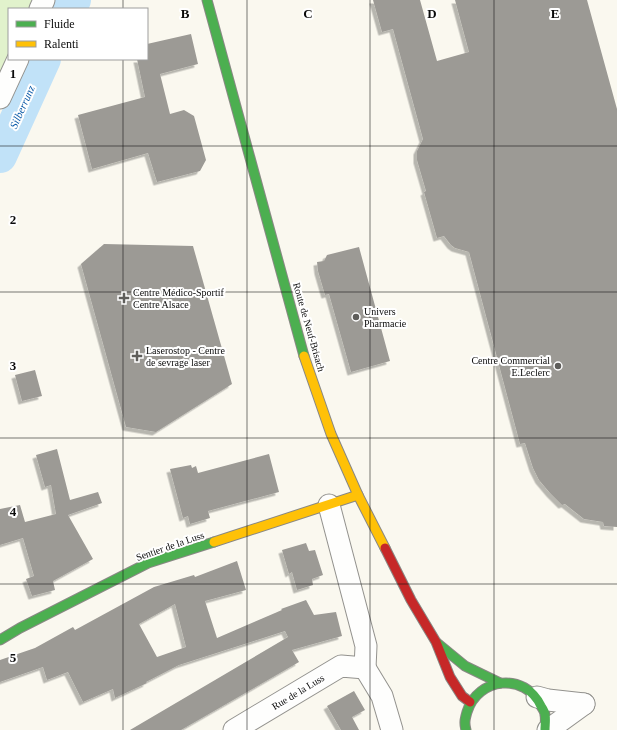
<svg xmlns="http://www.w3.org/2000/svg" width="617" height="730" font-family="'Times New Roman',serif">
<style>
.green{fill:#e1f2cc}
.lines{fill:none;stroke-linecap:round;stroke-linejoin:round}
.river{stroke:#c1e2f8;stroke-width:34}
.building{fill:#9c9a95;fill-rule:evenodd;filter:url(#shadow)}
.street-casing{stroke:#93928e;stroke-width:23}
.fast-casing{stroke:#898884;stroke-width:11}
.slow-casing{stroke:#898884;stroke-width:11}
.jam-casing{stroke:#898884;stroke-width:11}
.street{stroke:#fefefd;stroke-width:21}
.fast{stroke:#4caf50;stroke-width:9}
.slow{stroke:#ffc107;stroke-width:9}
.jam{stroke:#c62828;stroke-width:9}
.grid{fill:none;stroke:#0b0b0b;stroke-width:1;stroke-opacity:0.55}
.poi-dot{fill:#5f5e5b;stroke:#fff;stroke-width:1.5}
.labels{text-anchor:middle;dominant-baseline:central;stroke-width:4;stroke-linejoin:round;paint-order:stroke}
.poi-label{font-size:10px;fill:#0b0b0b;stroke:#fff;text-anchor:start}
.street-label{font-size:10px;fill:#0b0b0b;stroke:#fff}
.water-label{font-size:11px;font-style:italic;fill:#0a5aa8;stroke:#fff}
.grid-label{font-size:13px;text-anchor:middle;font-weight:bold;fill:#0b0b0b;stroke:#fff;stroke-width:4;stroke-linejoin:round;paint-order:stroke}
</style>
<defs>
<filter id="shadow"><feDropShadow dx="-3.5" dy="3.5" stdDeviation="0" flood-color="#0004"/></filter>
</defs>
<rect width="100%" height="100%" fill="#faf8ef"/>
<polygon class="green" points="0,0 33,0 29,9 9,9 9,53 0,73"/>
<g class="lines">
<g class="river">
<polyline points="69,9 74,0"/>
<polyline points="0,156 44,59"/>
</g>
</g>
<g class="building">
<polygon points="373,0 420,0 437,61 469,52 455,0 587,0 617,109 617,527 604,526 603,522 584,519 565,504 562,505 550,493 539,480 533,468 525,443 520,444 469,252 455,248 451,245 444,236 437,238 424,192 426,191 417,160 417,151 423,139 393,29 382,32"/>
<polygon points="191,34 198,64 160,74 170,114 184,110 194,116 206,160 200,171 157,182 148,153 92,169 78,115 145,97 137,59 147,59 147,44"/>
<polygon points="104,244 193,246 232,384 156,432 126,427 81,264"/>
<polygon points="359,247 390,361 351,372 329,294 325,295 318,271 317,262 324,261 327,255"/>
<polygon points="35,370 42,396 22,401 15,375"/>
<polygon points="57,449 70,500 98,492 102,503 68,515 93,559 53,581 55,590 32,596 26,579 34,576 23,538 0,545 0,509 20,505 25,522 56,514 51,485 45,487 36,455"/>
<polygon points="269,454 279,492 208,511 210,518 190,524 188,516 183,518 170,469 191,465 192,468 196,466 198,473"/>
<polygon points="306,543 309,551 315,550 323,575 312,579 313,585 297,590 292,572 289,574 282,550"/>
<path d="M237 561 246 590 205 601 217 638 282 610 281 609 306 600 314 615 336 612 342 636 292 650 299 662 181 730H130L288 637 285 631 179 665 146 682 147 683 115 698 113 689 83 702 68 672 47 680 43 667 0 682V660L35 648 73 627 75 630 154 587 194 575 195 577ZM175 604 186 647 157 657 139 624Z"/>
<polygon points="354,691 365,710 352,717 359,730 341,730 327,706"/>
</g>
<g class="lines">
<defs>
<g id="street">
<polyline points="40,9 44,0"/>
<polyline points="0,98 18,59"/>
<polyline points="329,505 366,646 365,668"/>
<polyline points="365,668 382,696 392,730"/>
<polyline points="537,697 548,700 584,704"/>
<polyline points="234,730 341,666 365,668"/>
<polyline points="548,730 584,704"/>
</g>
<g id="fast">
<polyline points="207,0 304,356"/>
<polyline points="0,640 20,628 148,563 214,542"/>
<polyline points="437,643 465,666 500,683"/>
<path d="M466 730C464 723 465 719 467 712 478 677 525 672 541 706 543 709 545 712 545 715 546 719 545 725 545 730"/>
</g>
<g id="slow">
<polyline points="304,356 331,434 358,495 385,548"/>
<polyline points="214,542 358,495"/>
</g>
<polyline id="jam" points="385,548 411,600 436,642 450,677 462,696 470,702"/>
</defs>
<use href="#street" class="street-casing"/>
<use href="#fast" class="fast-casing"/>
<use href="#slow" class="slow-casing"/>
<use href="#jam" class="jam-casing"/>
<use href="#street" class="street"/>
<use href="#fast" class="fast"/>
<use href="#slow" class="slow"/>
<use href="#jam" class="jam"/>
</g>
<path class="grid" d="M123 0V9M247 0V730M370 0V730M494 0V730M123 59V730M0 146H617M0 292H617M0 438H617M0 584H617"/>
<g class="poi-dot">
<path d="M122 292h4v4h4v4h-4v4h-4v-4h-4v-4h4z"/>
<circle cx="356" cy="317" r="4"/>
<path d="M135 350h4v4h4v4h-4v4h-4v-4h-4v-4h4z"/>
<circle cx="558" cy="366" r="4"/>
</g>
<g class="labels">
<g class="poi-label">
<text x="133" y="292">Centre Médico-Sportif<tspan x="133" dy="12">Centre Alsace</tspan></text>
<text x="364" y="311">Univers<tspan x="364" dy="12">Pharmacie</tspan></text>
<text x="146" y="350">Laserostop - Centre<tspan x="146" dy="12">de sevrage laser</tspan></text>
<text x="550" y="360" text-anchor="end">Centre Commercial<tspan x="550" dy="12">E.Leclerc</tspan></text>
</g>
<g class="street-label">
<text transform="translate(309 327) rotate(74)">Route de Neuf-Brisach</text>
<text transform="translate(170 546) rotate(-19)">Sentier de la Luss</text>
<text transform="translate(298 692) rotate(-31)">Rue de la Luss</text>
</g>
<g class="water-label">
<text transform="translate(22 107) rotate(-66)">Silberrunz</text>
</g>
</g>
<g class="grid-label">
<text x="185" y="18">B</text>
<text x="308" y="18">C</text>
<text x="432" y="18">D</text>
<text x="555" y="18">E</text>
<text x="13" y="78">1</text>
<text x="13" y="224">2</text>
<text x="13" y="370">3</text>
<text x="13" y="516">4</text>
<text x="13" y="662">5</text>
</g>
<rect x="8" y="8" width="140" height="52" fill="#ffffff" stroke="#9d9d9d"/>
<rect x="16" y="21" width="20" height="6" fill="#4caf50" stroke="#9d9d9d"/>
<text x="44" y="28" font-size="12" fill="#0b0b0b">Fluide</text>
<rect x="16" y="41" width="20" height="6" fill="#ffc107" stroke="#9d9d9d"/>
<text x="44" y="48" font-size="12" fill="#0b0b0b">Ralenti</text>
</svg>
